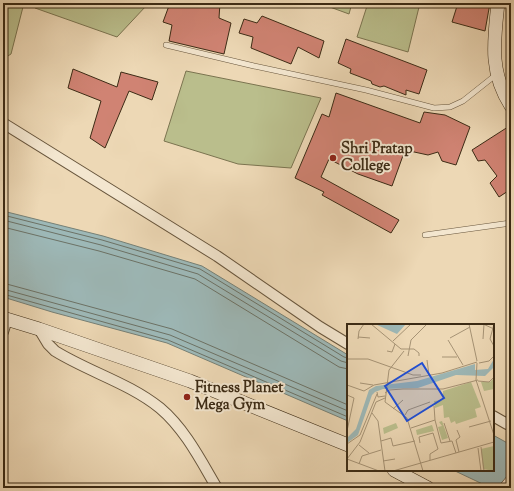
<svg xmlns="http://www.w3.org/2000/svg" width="514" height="491" font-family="'Sorts Mill Goudy',serif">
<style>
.green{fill:#babe8c;stroke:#7b7450}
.water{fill:#9db8b7;stroke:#768076}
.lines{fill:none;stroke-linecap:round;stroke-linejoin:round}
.shore{stroke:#6c7266;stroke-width:1}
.building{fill:#d08373;stroke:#3c2b15}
.lane-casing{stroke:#68563d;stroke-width:6}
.street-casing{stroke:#68563d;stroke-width:12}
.secondary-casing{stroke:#3c2b15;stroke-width:14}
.lane{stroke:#f3e6cf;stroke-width:5}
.street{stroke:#f3e6cf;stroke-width:10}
.secondary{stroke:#f3e6cf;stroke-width:13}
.poi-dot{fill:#8f2418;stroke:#f3e6cf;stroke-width:1.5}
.labels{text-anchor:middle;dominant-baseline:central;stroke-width:4;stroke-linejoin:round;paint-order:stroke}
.poi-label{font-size:15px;font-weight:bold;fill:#3c2b15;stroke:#f3e6cf;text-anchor:start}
.inset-road{fill:none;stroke:#a69375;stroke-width:1}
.view{fill:#1d4ed8;fill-opacity:0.15;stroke:#1d4ed8;stroke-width:2}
.inset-edge{fill:none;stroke:#3c2b15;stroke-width:2}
</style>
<rect width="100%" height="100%" fill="#edd8b5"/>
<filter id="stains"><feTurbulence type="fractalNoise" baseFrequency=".005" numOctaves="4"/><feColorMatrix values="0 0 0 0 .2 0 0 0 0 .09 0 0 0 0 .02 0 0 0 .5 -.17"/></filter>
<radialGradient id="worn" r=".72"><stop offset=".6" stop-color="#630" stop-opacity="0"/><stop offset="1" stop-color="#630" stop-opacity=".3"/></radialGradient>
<g class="green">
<polygon points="3,3 24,3 11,54 3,59"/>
<polygon points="37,3 147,3 146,6 117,37 35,8"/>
<polygon points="319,3 352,3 349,14"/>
<polygon points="368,3 420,3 408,52 357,37"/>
<polygon points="186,71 321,98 291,168 238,164 164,141"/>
</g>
<g class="water">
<polygon points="3,211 103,236 202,266 348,355 348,421 167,343 52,312 3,297"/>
<polygon points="493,435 511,445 511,488 491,488 453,470 493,470"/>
</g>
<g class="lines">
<g class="shore">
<polyline points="3,215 102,240 200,269 344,357 348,358"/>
<polyline points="3,220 101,245 198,274 341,361 348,363"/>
<polyline points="3,227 99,251 195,279 339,367 348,369"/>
<polyline points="3,283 172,329 348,405"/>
<polyline points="3,289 170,335 348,411"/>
<polyline points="3,294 168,340 348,417"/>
</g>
</g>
<g class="building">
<polygon points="170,3 220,3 219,18 231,23 224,54 169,41 172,25 163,22"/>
<polygon points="458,3 490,3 485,31 452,22"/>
<polygon points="262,16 324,41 319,58 298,47 291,64 251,48 253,37 239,33 244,19 257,23"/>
<polygon points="346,39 427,70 419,94 406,90 406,95 384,86 380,87 372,84 371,81 350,73 351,69 338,63"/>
<polygon points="73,69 117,87 121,72 158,82 152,100 129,91 105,148 90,138 101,101 68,88"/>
<polygon points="336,93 420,123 424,112 445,115 470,127 456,165 442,161 438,152 428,155 405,150 392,186 358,174 329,159 321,177 399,220 391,233 322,195 324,192 295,178 322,114 329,117"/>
<polygon points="511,125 511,189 499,197 490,183 497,176 485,160 478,161 472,150"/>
</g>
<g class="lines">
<defs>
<g id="lane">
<polyline points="166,45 254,66 366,90 434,108 450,107 463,101 497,74"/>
<polyline points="425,235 511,223"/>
</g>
<g id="street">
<polyline points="3,123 217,256 320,327 348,344"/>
<path d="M39 329 48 344 55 351C89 372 129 383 160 408 185 429 201 461 217 488"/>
<polyline points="3,332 7,319"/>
<polyline points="493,416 507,424 511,419"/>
</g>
<g id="secondary">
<path d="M498 3C494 41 489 72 511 106"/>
<polyline points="3,318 39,329 190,381 348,445"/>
<polyline points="394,470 428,488"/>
<polyline points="506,488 511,482"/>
</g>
</defs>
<use href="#lane" class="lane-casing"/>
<use href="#street" class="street-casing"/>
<use href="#secondary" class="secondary-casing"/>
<use href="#lane" class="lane"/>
<use href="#street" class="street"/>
<use href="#secondary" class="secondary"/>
</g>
<g class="poi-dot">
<circle cx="333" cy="158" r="4"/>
<circle cx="187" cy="397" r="4"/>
</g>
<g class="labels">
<g class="poi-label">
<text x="341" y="149">Shri Pratap<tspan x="341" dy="17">College</tspan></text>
<text x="195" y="388">Fitness Planet<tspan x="195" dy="17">Mega Gym</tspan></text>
</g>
</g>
<g transform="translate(347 324)">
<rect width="147" height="147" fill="#edd8b5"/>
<path d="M147 54V65L137 67 134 58H143ZM124 58 134 83 128 85 130 93 109 100 108 97 104 99 102 93 97 94 96 81 88 84 87 77 96 76V67ZM95 97 101 114 95 116 91 103 95 102 92 98ZM49 99 51 104 37 110 36 104ZM85 101 87 107 70 111 69 106ZM147 122V147L136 145 134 125Z" fill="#babe8c"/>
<path d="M28 0H59L50 10ZM147 35V43L138 52 109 51 71 64 36 65 28 68 25 71 11 111 0 119V114L9 105 22 66 29 62 70 57 128 40V46L141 45Z" fill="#9db8b7"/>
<path class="inset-road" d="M24 0 54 25H67L72 29V32M122 0 130 37M136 0 147 5M147 0 143 15 147 22M11 13 23 14M103 14 123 3M11 15 12 7 17 0M136 15 137 0M101 16 116 41M46 17 64 0M40 27 45 28 48 20M57 27 42 46 38 78 60 94 76 147M61 32 64 16 80 0M95 33H110M0 35H21L66 51H74M80 36 82 51M130 39 129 56 147 111M132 39 142 37 147 32M131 57 142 58 147 53M13 59 26 61M0 61 17 67 27 61 95 49 130 38M30 68 31 73 38 72M38 69 42 66 56 65H96L131 56M0 71 7 74 0 107M46 85 56 76M25 89 31 97 38 147M58 91 61 86 83 78M88 96 94 119 105 117 109 129M97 99 103 117M122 103 144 97M64 104 88 96 87 82M110 106 113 113 109 116 112 128M34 117 44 114 46 122 68 117M73 119 72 113 86 109 91 125 83 130V136M0 120 13 111 30 70M12 121 22 129M134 123 137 147M131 124 134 147M0 135 13 118 29 78 38 74M0 135 32 147M36 137 48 135M12 140 15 132 34 126M46 147 147 118"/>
<path class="view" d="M75 39 97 74 60 97 38 62Z"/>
<rect width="147" height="147" class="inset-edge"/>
</g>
<rect width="514" height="491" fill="none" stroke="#edd8b5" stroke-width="16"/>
<rect x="4" y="4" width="506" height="483" fill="none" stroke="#3c2b15" stroke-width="2"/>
<rect x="8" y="8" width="498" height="475" fill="none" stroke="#3c2b15"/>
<rect width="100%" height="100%" filter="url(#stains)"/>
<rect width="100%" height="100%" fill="url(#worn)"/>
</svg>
